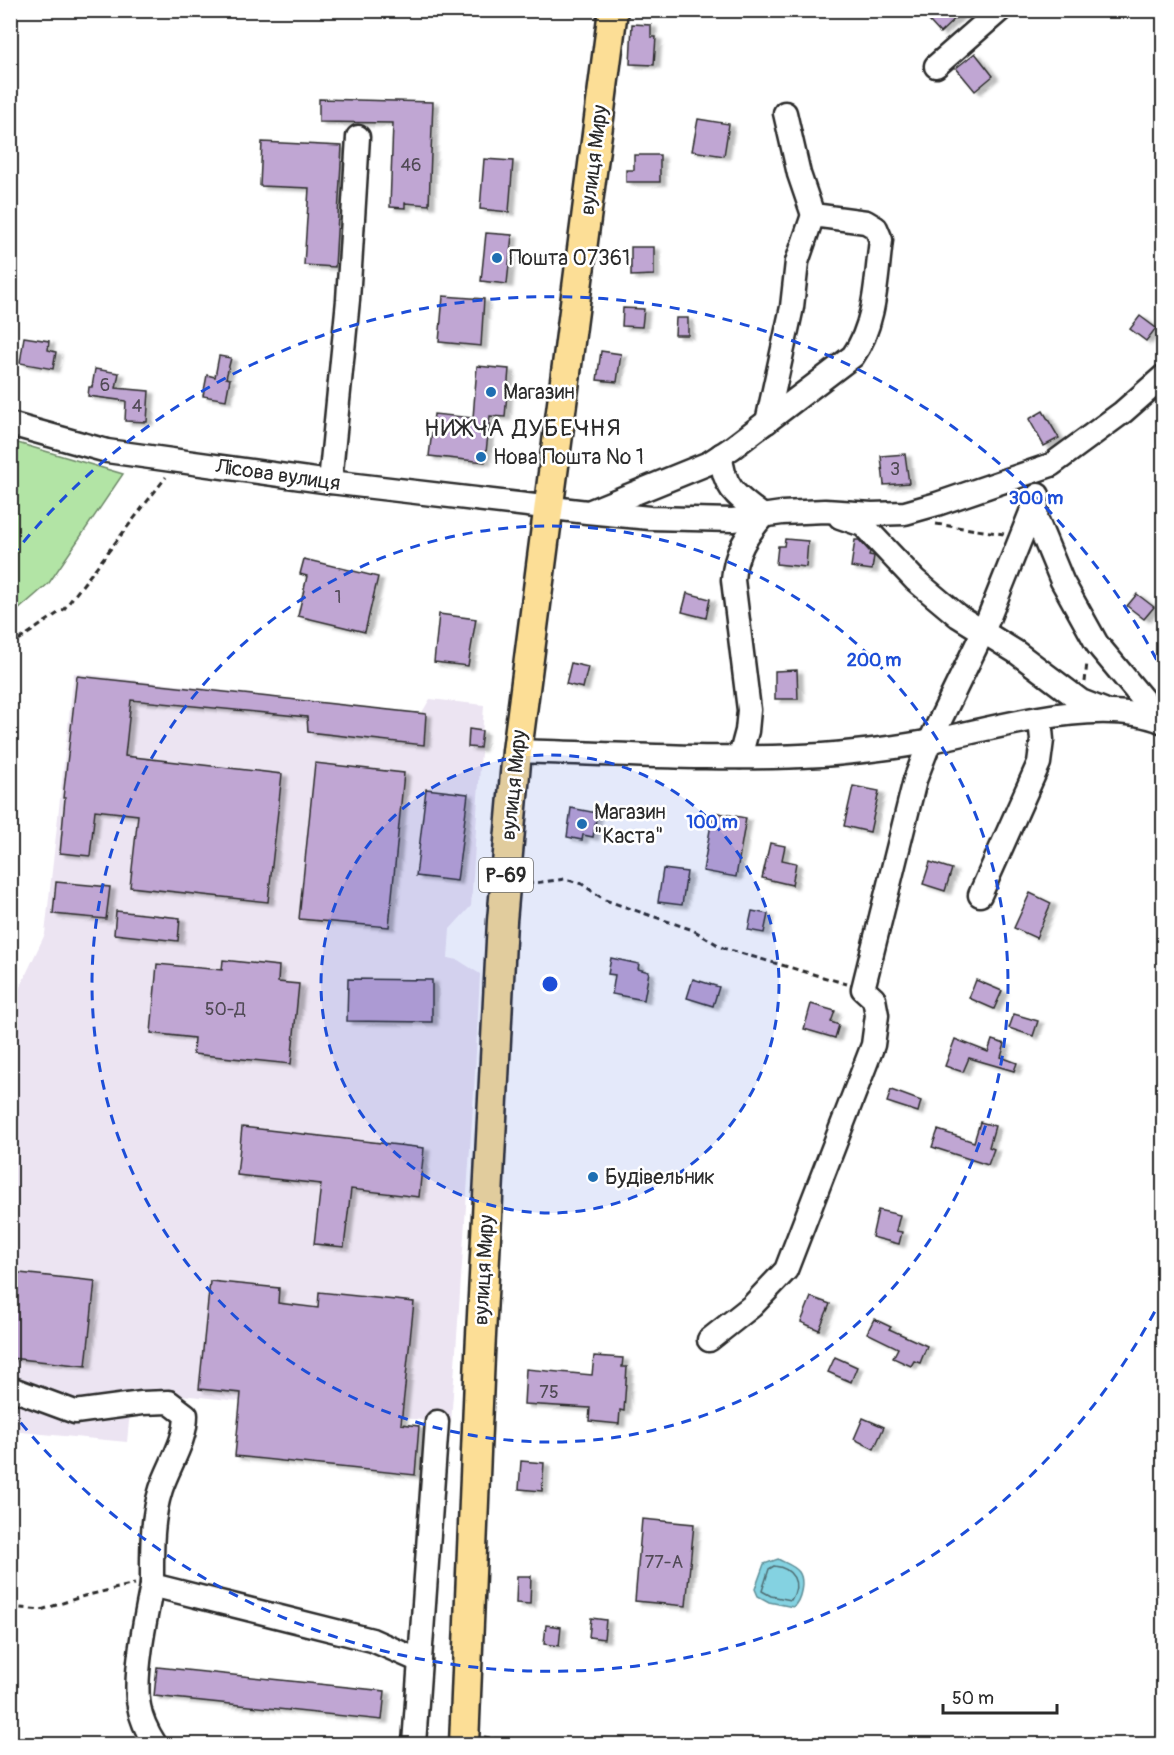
<svg xmlns="http://www.w3.org/2000/svg" width="1174" height="1755" font-family="Pangolin,sans-serif">
<style>
.built{fill:#ece4f2}
.green{fill:#b2e4a5;stroke:#6e8868;stroke-width:1.5}
.water{fill:#84d2e1;stroke:#608f98;stroke-width:1.5}
.lines{fill:none;stroke-linecap:round;stroke-linejoin:round}
.shore{stroke:#4f6e74;stroke-width:1.5}
.building{fill:#c0a6d3;stroke:#2b2b2b;stroke-width:1.5;filter:url(#shadow)}
.minor-casing{stroke:#2b2b2b;stroke-width:27}
.major-casing{stroke:#2b2b2b;stroke-width:33}
.path{stroke:#2b2b2b;stroke-width:3;stroke-dasharray:6 4.5;stroke-linecap:butt}
.minor{stroke:#fff;stroke-width:22}
.major{stroke:#fcde96;stroke-width:28}
.ring{fill:none;stroke:#1d4ed8;stroke-width:3;stroke-dasharray:10 8}
.poi-dot{fill:#1f6fb2;stroke:#fff;stroke-width:2}
.labels{text-anchor:middle;dominant-baseline:central;stroke-width:5;stroke-linejoin:round;paint-order:stroke}
.number-label{font-size:18px;fill:#504a55}
.shield{fill:#fff;stroke:#6b6b6b;stroke-width:1.5}
.shield-label{font-size:20px;font-weight:bold;fill:#2b2b2b}
.street-label{font-size:21px;fill:#2b2b2b;stroke:#fff}
.poi-label{font-size:21px;fill:#2b2b2b;stroke:#fff;text-anchor:start}
.quarter-label{font-size:24px;letter-spacing:1.5px;fill:#2b2b2b;stroke:#fff}
.centre{fill:#1d4ed8;stroke:#fff;stroke-width:3}
.ring-label{font-size:18px;text-anchor:middle;font-weight:bold;fill:#1d4ed8;stroke:#fff;stroke-width:5;stroke-linejoin:round;paint-order:stroke}
</style>
<defs>
<filter id="shadow"><feDropShadow dx="5.5" dy="3" stdDeviation="1.5" flood-color="#0004"/></filter>
</defs>
<rect width="100%" height="100%" fill="#fff"/>
<filter id="ink" filterUnits="userSpaceOnUse"><feTurbulence type="fractalNoise" baseFrequency=".0167" numOctaves="2"/><feDisplacementMap in="SourceGraphic" scale="12" xChannelSelector="R" yChannelSelector="G"/><feConvolveMatrix kernelMatrix="1 2 1 2 8 2 1 2 1" color-interpolation-filters="sRGB"/></filter>
<g filter="url(#ink)">
<polygon class="built" points="74,673 421,714 430,699 484,705 471,906 450,929 448,958 458,960 480,974 474,1091 451,1423 132,1390 127,1442 11,1431 11,1006 45,934"/>
<polygon class="green" points="11,441 123,474 49,583 11,616"/>
<path class="water" d="M778 1559C785 1563 795 1566 799 1572 805 1581 801 1600 793 1607L769 1602 758 1596 755 1589 764 1564Z"/>
<g class="lines">
<path class="shore" d="M774 1566C793 1568 802 1583 791 1600L771 1596 762 1591 769 1569Z"/>
</g>
<g class="building">
<polygon points="919,10 964,10 940,33"/>
<polygon points="632,24 651,25 651,37 656,37 654,65 630,64"/>
<polygon points="975,53 993,76 975,91 956,68"/>
<polygon points="319,99 433,102 429,205 405,203 405,208 390,207 393,123 319,122"/>
<polygon points="698,119 729,124 724,156 692,151"/>
<polygon points="262,142 342,146 335,267 304,265 309,188 260,186"/>
<polygon points="634,155 660,155 660,182 626,182 626,170 634,170"/>
<polygon points="484,159 513,161 509,212 480,209"/>
<polygon points="486,233 512,235 507,284 481,281"/>
<polygon points="631,247 654,247 654,275 631,276"/>
<polygon points="443,296 484,299 481,346 439,342"/>
<polygon points="623,308 644,309 642,327 622,326"/>
<polygon points="1140,316 1156,328 1146,341 1130,329"/>
<polygon points="676,318 688,318 688,335 675,335"/>
<polygon points="24,337 49,341 48,350 56,352 53,369 20,363"/>
<polygon points="601,351 621,354 617,382 597,380"/>
<polygon points="219,356 231,358 226,378 230,379 226,400 203,396 207,375 215,377"/>
<polygon points="477,366 509,369 505,417 490,416 485,462 429,456 434,414 473,418"/>
<polygon points="95,369 119,373 116,388 149,391 147,422 125,421 126,401 88,396 89,387 92,387"/>
<polygon points="1043,411 1059,438 1044,446 1029,419"/>
<polygon points="905,454 909,483 884,485 881,456"/>
<polygon points="785,539 808,541 806,567 776,564 778,546 784,546"/>
<polygon points="855,540 859,540 870,552 869,555 874,556 872,570 851,567"/>
<polygon points="304,559 378,577 365,632 298,616 307,576 300,574"/>
<polygon points="687,593 710,599 706,618 682,612"/>
<polygon points="1137,594 1154,607 1144,619 1127,606"/>
<polygon points="439,614 476,619 468,666 434,662"/>
<polygon points="571,663 588,667 583,688 566,684"/>
<polygon points="797,670 798,699 775,699 775,671"/>
<polygon points="77,676 426,714 424,745 308,732 307,717 131,700 125,756 282,774 268,902 130,887 138,815 95,810 90,856 60,853 65,798 63,798"/>
<polygon points="469,729 482,731 480,748 468,747"/>
<polygon points="315,763 404,773 389,927 299,919"/>
<polygon points="853,786 879,791 870,832 844,826"/>
<polygon points="426,789 468,794 457,881 416,876"/>
<polygon points="571,808 597,813 593,837 583,835 582,840 567,837"/>
<polygon points="713,812 746,818 736,877 703,871"/>
<polygon points="770,843 785,846 782,860 796,863 792,885 762,878"/>
<polygon points="930,862 952,869 945,891 923,884"/>
<polygon points="663,869 687,872 682,905 658,902"/>
<polygon points="56,882 110,887 106,919 53,914"/>
<polygon points="1030,893 1051,903 1036,938 1014,928"/>
<polygon points="116,911 180,918 178,941 114,934"/>
<polygon points="752,911 768,914 764,933 748,930"/>
<polygon points="611,958 639,964 638,969 649,972 644,1000 612,994 615,975 608,974"/>
<polygon points="223,960 279,966 278,982 299,984 291,1064 193,1054 194,1038 151,1033 157,964 222,970"/>
<polygon points="348,979 432,980 432,1022 347,1021"/>
<polygon points="693,979 719,987 713,1006 687,998"/>
<polygon points="976,980 1002,991 994,1009 969,998"/>
<polygon points="811,1004 835,1011 831,1022 839,1025 835,1038 804,1029"/>
<polygon points="1014,1014 1038,1021 1033,1036 1009,1028"/>
<polygon points="955,1039 988,1052 992,1040 1005,1044 1001,1057 1017,1063 1014,1071 969,1058 963,1072 945,1066"/>
<polygon points="891,1090 921,1101 918,1112 887,1102"/>
<polygon points="980,1122 995,1126 989,1147 994,1149 988,1165 932,1147 938,1130 974,1142"/>
<polygon points="242,1127 424,1148 419,1197 351,1189 344,1247 314,1244 321,1184 237,1175"/>
<polygon points="878,1210 900,1215 896,1231 902,1232 899,1244 872,1237"/>
<polygon points="10,1272 95,1281 86,1366 10,1358"/>
<polygon points="210,1281 279,1288 278,1303 318,1308 319,1292 414,1302 401,1424 419,1426 415,1475 235,1456 241,1393 199,1389"/>
<polygon points="811,1297 830,1304 819,1330 801,1322"/>
<polygon points="874,1319 891,1327 889,1329 927,1346 920,1363 914,1361 911,1366 893,1358 898,1348 867,1333"/>
<polygon points="594,1356 623,1358 622,1367 627,1367 624,1411 620,1410 619,1424 589,1421 590,1408 524,1404 526,1369 592,1375"/>
<polygon points="835,1357 857,1367 851,1382 828,1372"/>
<polygon points="863,1418 884,1427 874,1449 854,1439"/>
<polygon points="521,1461 544,1463 542,1491 519,1489"/>
<polygon points="642,1519 694,1524 686,1606 635,1601"/>
<polygon points="517,1576 531,1576 530,1604 516,1603"/>
<polygon points="591,1618 606,1620 604,1639 589,1637"/>
<polygon points="546,1625 561,1627 559,1646 544,1644"/>
<polygon points="157,1667 385,1691 382,1720 154,1696"/>
</g>
<g class="lines">
<defs>
<g id="minor">
<polyline points="936,66 1000,10"/>
<polyline points="767,422 792,307 797,262 813,215"/>
<polyline points="10,424 107,451 330,482 587,512 650,518 733,520 782,513 825,511 872,514 905,513 937,504 1051,465 1123,412 1164,376"/>
<path d="M721 455C723 489 738 497 763 516 746 536 735 553 733 580L749 710 747 731 740 757"/>
<polyline points="330,482 348,300 358,137"/>
<polyline points="1037,500 1036,518 1062,581 1097,644 1161,721"/>
<path d="M591 511 709 463 732 448 853 356C876 324 876 278 881 240L876 228 866 222 813 215 799 174 785 113"/>
<polyline points="840,517 863,525 915,580 958,616 1016,652 1081,701 1104,710"/>
<path d="M517 751C618 754 721 761 822 755 859 752 895 748 931 741 997 728 1099 695 1164 722"/>
<polyline points="980,895 1039,763 1042,740 1040,719"/>
<polyline points="709,1340 752,1306 786,1270 873,1045 877,1015 874,999 863,989 915,780 930,741 983,632 1038,495"/>
<path d="M10 1388 75 1412 142 1403 169 1402 186 1415C186 1441 169 1465 161 1489 151 1520 152 1553 152 1585"/>
<path d="M155 1744C148 1733 141 1719 139 1706 133 1677 146 1615 152 1585L372 1640 420 1661"/>
<polyline points="414,1744 437,1422"/>
</g>
<polyline id="major" points="464,1744 480,1355 502,921 517,751 613,10"/>
</defs>
<use href="#minor" class="minor-casing"/>
<use href="#major" class="major-casing"/>
<g class="path">
<polyline points="936,524 1004,534"/>
<polyline points="10,646 64,609 166,477"/>
<polyline points="1085,682 1087,662"/>
<polyline points="527,884 565,879 582,884 605,900 693,930 723,948 847,984"/>
<polyline points="10,1607 41,1610 84,1596 135,1584"/>
<polyline points="484,1737 528,1744"/>
</g>
<use href="#minor" class="minor"/>
<use href="#major" class="major"/>
</g>
</g>
<circle cx="550" cy="984" r="229" fill="#1d4ed8" fill-opacity=".12"/>
<g class="ring">
<circle cx="550" cy="984" r="229"/>
<circle cx="550" cy="984" r="458"/>
<path d="M1163 1296A688 688 0 0 1 12 1412M12 556A688 688 0 0 1 1163 672"/>
</g>
<g class="poi-dot">
<circle cx="497" cy="258" r="6"/>
<circle cx="491" cy="392" r="6"/>
<circle cx="481" cy="457" r="6"/>
<circle cx="582" cy="824" r="6"/>
<circle cx="593" cy="1177" r="6"/>
</g>
<g class="labels">
<g class="number-label">
<text x="411" y="165">46</text>
<text x="105" y="385">6</text>
<text x="137" y="406">4</text>
<text x="895" y="469">3</text>
<text x="338" y="597">1</text>
<text x="225" y="1009">50-Д</text>
<text x="549" y="1392">75</text>
<text x="664" y="1562">77-А</text>
</g>
<rect class="shield" x="479" y="858" width="54" height="34" rx="4.5"/>
<g class="shield-label">
<text x="506" y="875">Р-69</text>
</g>
<g class="street-label">
<text transform="translate(594 160) rotate(-83)">вулиця Миру</text>
<text transform="translate(278 475) rotate(8)">Лісова вулиця</text>
<text transform="translate(514 785) rotate(-84)">вулиця Миру</text>
<text transform="translate(484 1270) rotate(-87)">вулиця Миру</text>
</g>
<g class="poi-label">
<text x="509" y="258">Пошта 07361</text>
<text x="503" y="392">Магазин</text>
<text x="493" y="457">Нова Пошта № 1</text>
<text x="594" y="812">Магазин<tspan x="594" dy="24">"Каста"</tspan></text>
<text x="605" y="1177">Будівельник</text>
</g>
<g class="quarter-label">
<text x="523" y="428">НИЖЧА ДУБЕЧНЯ</text>
</g>
</g>
<circle cx="550" cy="984" r="9" class="centre"/>
<g class="ring-label">
<text x="1036" y="504">300 m</text>
<text x="874" y="666">200 m</text>
<text x="712" y="828">100 m</text>
</g>
<rect width="1174" height="1755" fill="none" stroke="#fff" stroke-width="36"/>
<rect x="18" y="18" width="1138" height="1719" fill="none" stroke="#2b2b2b" stroke-width="2" filter="url(#ink)"/>
<path d="M943 1704v9h114v-9" fill="none" stroke="#2b2b2b" stroke-width="3"/>
<text x="952" y="1704" font-size="18" fill="#2b2b2b" stroke="#ffffff" stroke-width="4.5" paint-order="stroke">50 m</text>
</svg>
